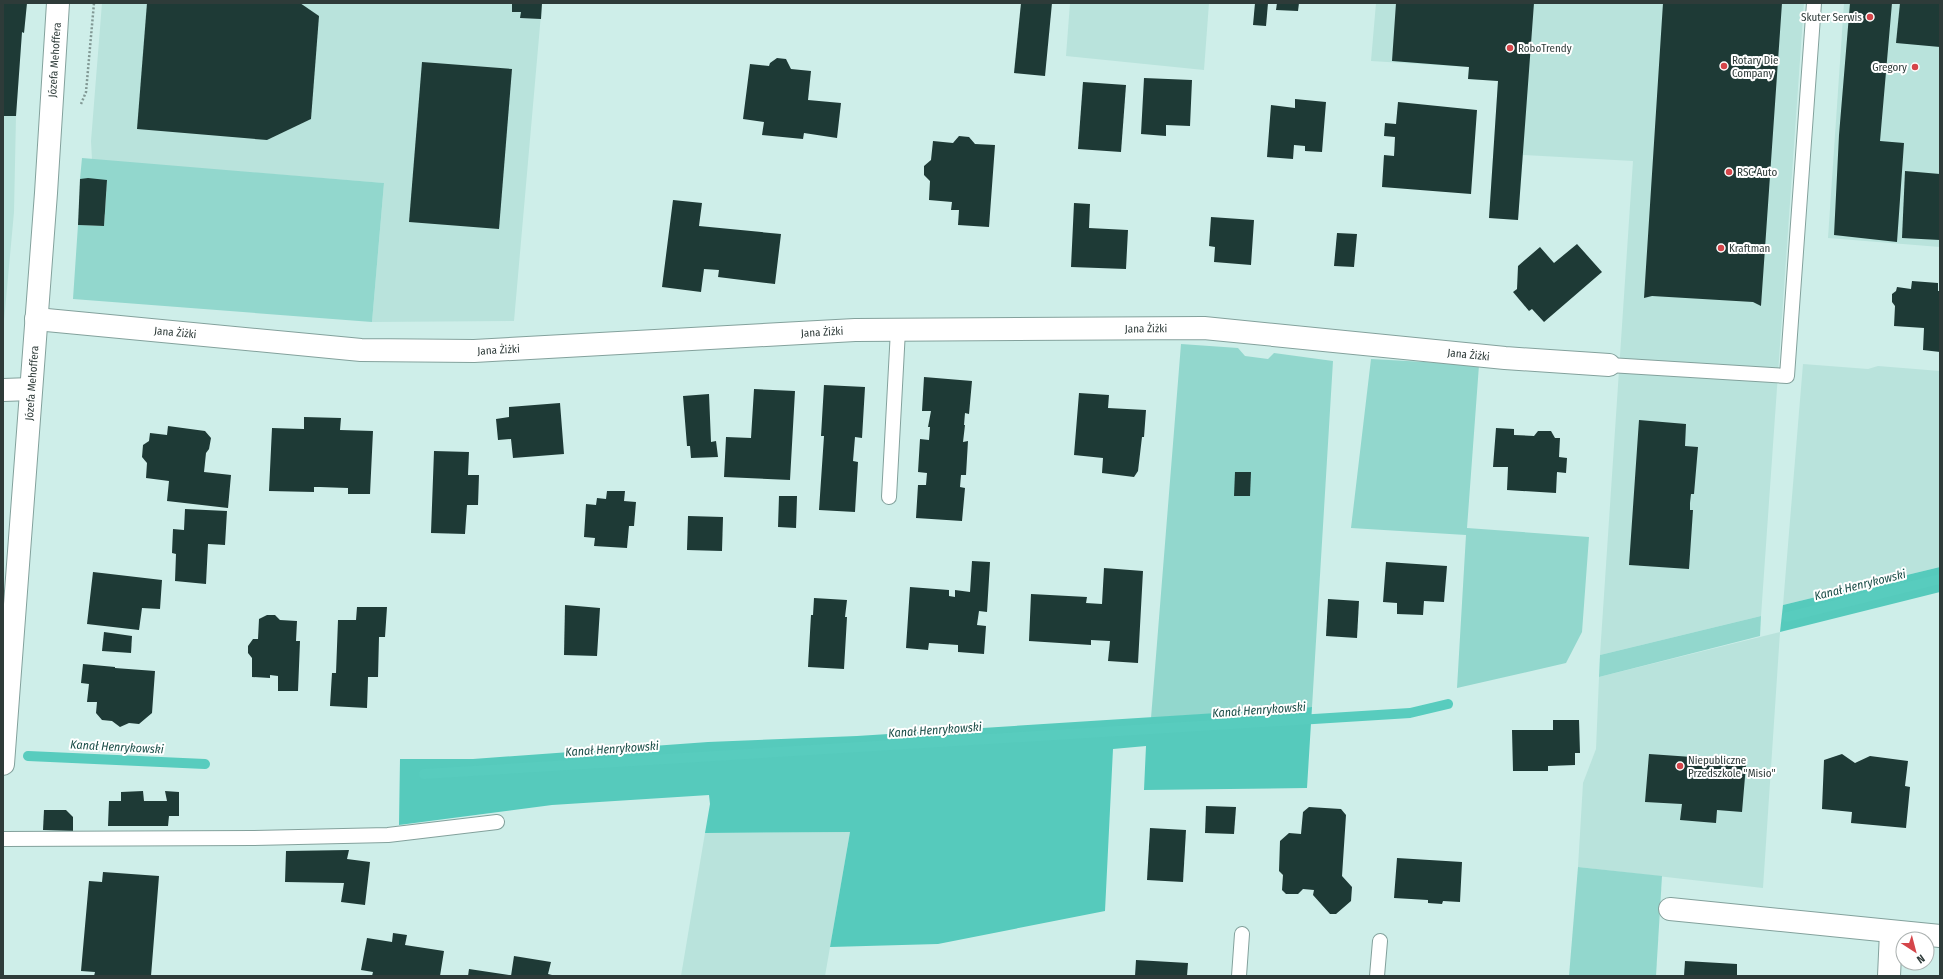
<svg xmlns="http://www.w3.org/2000/svg" width="1943" height="979" font-family="'Fira Sans Condensed',sans-serif">
<style>
.built{fill:#b9e3dc}
.green{fill:#92d7cd}
.forest{fill:#56cabc}
.lines{fill:none;stroke-linecap:round;stroke-linejoin:round}
.stream{stroke:#58ccbe;stroke-width:10}
.building{fill:#1e3a36}
.lane-casing{stroke:#83a19c;stroke-width:16}
.street-casing{stroke:#83a19c;stroke-width:24}
.secondary-casing{stroke:#83a19c;stroke-width:24}
.path{stroke:#819894;stroke-width:2.5;stroke-dasharray:2 2;stroke-linecap:butt}
.lane{stroke:#fff;stroke-width:14}
.street{stroke:#fff;stroke-width:22}
.secondary{stroke:#fff;stroke-width:22}
.poi-dot{fill:#d5454a;stroke:#fff;stroke-width:1.5}
.labels{text-anchor:middle;dominant-baseline:central;stroke-width:4;stroke-linejoin:round;paint-order:stroke}
.poi-label{font-size:11px;fill:#2e3b39;stroke:#fff;text-anchor:start}
.street-label{font-size:11px;fill:#2e3b39;stroke:#fff}
.water-label{font-size:12px;font-style:italic;fill:#1b4e48;stroke:#fff}
</style>
<rect width="100%" height="100%" fill="#ceeee9"/>
<g class="built">
<polygon points="3,3 27,3 24,33 22,33 16,116 14,212 3,332"/>
<polygon points="102,3 542,3 514,321 372,322 384,183 92,160 91,141"/>
<polygon points="1070,3 1209,3 1204,70 1066,56"/>
<polygon points="1376,3 1804,3 1761,616 1600,655 1633,161 1523,155 1518,220 1489,218 1498,81 1468,79 1469,67 1371,61"/>
<polygon points="1844,3 1940,3 1940,247 1828,238"/>
<polygon points="1803,364 1868,369 1878,366 1940,371 1940,567 1783,605"/>
<polygon points="1780,632 1763,888 1578,867 1583,783 1596,749 1599,677"/>
<polygon points="850,832 825,976 681,976 705,833"/>
</g>
<g class="green">
<polygon points="82,158 384,183 372,322 73,299 78,225 104,226 107,181 80,179"/>
<polygon points="1181,344 1238,348 1245,356 1268,359 1274,353 1333,361 1312,707 1151,718"/>
<polygon points="1371,359 1479,365 1467,528 1589,537 1582,632 1566,663 1457,688 1466,535 1351,528"/>
<polygon points="1761,616 1760,636 1599,677 1600,655"/>
<polygon points="1578,867 1662,876 1656,976 1569,976"/>
</g>
<g class="forest">
<polygon points="1940,567 1940,592 1780,632 1783,605"/>
<polygon points="1312,707 1307,788 1144,790 1146,746 1113,749 1105,911 938,944 830,947 850,832 705,833 710,804 709,795 552,805 399,825 400,759 473,759 708,742 857,736"/>
</g>
<g class="lines">
<g class="stream">
<polyline points="1787,617 1940,579"/>
<polyline points="28,756 205,764"/>
<polyline points="424,774 1410,713 1448,704"/>
</g>
</g>
<g class="building">
<polygon points="3,3 27,3 24,33 22,32 16,116 3,116"/>
<polygon points="147,3 300,3 319,16 311,119 267,140 137,129"/>
<polygon points="512,3 542,3 541,19 520,18 521,12 512,12"/>
<polygon points="1021,3 1052,3 1045,76 1014,73"/>
<polygon points="1255,3 1268,3 1266,26 1253,25"/>
<polygon points="1277,3 1299,3 1298,11 1276,10"/>
<polygon points="1396,3 1534,3 1518,220 1489,218 1498,81 1468,79 1469,67 1392,61"/>
<polygon points="1663,3 1782,3 1761,306 1753,302 1652,296 1644,298"/>
<polygon points="1850,3 1892,3 1880,141 1904,143 1897,242 1834,235 1839,135"/>
<polygon points="1900,3 1940,3 1940,47 1896,43"/>
<polygon points="777,58 786,59 791,69 811,71 808,100 841,103 837,138 804,133 803,139 762,135 764,122 743,119 750,64 769,66 770,63"/>
<polygon points="422,62 512,69 499,229 409,222"/>
<polygon points="1144,78 1192,80 1190,126 1166,125 1166,136 1141,134"/>
<polygon points="1083,82 1126,85 1121,152 1078,149"/>
<polygon points="1295,99 1326,102 1322,152 1305,151 1305,146 1294,145 1293,159 1267,157 1271,105 1295,108"/>
<polygon points="1398,102 1477,110 1471,194 1382,187 1384,155 1394,156 1395,137 1384,136 1385,123 1396,124"/>
<polygon points="959,136 969,137 975,144 995,145 989,227 958,225 959,210 951,210 952,202 929,200 930,181 924,175 924,166 931,160 933,141 953,143"/>
<polygon points="1905,171 1940,174 1940,240 1902,238"/>
<polygon points="88,178 107,180 104,226 78,225 80,179"/>
<polygon points="673,200 702,203 699,226 781,234 775,284 718,277 719,270 704,269 701,292 662,287"/>
<polygon points="1074,203 1090,204 1089,228 1128,230 1126,269 1071,267"/>
<polygon points="1211,217 1254,220 1251,265 1214,262 1215,247 1209,246"/>
<polygon points="1337,233 1357,234 1354,267 1334,266"/>
<polygon points="1577,244 1602,272 1544,322 1532,309 1529,311 1513,292 1517,289 1518,266 1540,247 1554,263"/>
<polygon points="1912,281 1938,283 1938,291 1940,291 1940,352 1923,350 1924,328 1894,326 1895,306 1892,302 1892,294 1896,291 1897,287 1911,289"/>
<polygon points="924,377 972,381 969,414 965,413 964,425 965,425 963,442 968,441 966,475 961,475 960,487 965,488 962,521 916,518 918,485 926,485 927,473 918,472 920,439 929,440 930,427 928,427 931,411 922,411"/>
<polygon points="824,385 865,387 862,438 855,437 853,461 858,462 855,512 819,510 824,436 821,436"/>
<polygon points="754,389 795,391 790,480 724,477 726,437 751,438"/>
<polygon points="1079,393 1109,395 1108,408 1146,410 1144,437 1142,437 1138,471 1134,477 1102,473 1103,458 1074,455"/>
<polygon points="709,394 711,442 716,441 718,457 691,458 690,446 687,446 683,396"/>
<polygon points="560,403 564,454 513,458 511,439 498,440 496,419 509,417 509,407"/>
<polygon points="304,417 341,418 340,430 373,431 370,494 348,494 348,488 320,487 314,487 314,492 269,491 272,428 304,429"/>
<polygon points="1639,420 1686,424 1685,446 1698,447 1694,494 1691,494 1690,503 1690,510 1693,510 1689,569 1629,565"/>
<polygon points="168,426 205,431 211,438 209,449 206,453 204,472 231,475 228,508 167,501 169,481 146,478 147,463 142,457 143,445 149,441 150,433 167,435"/>
<polygon points="1496,428 1514,429 1514,435 1534,436 1538,431 1551,431 1555,438 1560,438 1559,457 1567,458 1566,473 1557,472 1556,493 1507,490 1508,467 1493,467"/>
<polygon points="434,451 469,452 468,475 479,475 478,505 467,505 465,534 431,533"/>
<polygon points="1235,472 1251,472 1250,496 1234,496"/>
<polygon points="607,491 625,491 624,501 636,502 634,526 629,526 627,548 594,546 595,538 584,537 586,504 596,505 597,498 606,499"/>
<polygon points="779,496 797,496 796,528 778,527"/>
<polygon points="185,509 227,511 225,545 208,544 206,584 175,581 176,554 172,553 173,529 184,530"/>
<polygon points="688,516 723,517 722,551 687,550"/>
<polygon points="972,561 990,562 987,612 979,611 977,625 986,626 984,654 958,652 958,645 929,643 928,650 906,648 910,587 949,590 949,596 955,597 955,590 970,592"/>
<polygon points="1386,562 1447,566 1444,602 1424,601 1423,615 1397,614 1397,603 1383,602"/>
<polygon points="1104,568 1143,571 1138,663 1108,661 1110,641 1091,640 1091,645 1029,641 1031,594 1087,597 1086,603 1102,604"/>
<polygon points="93,572 162,580 160,609 142,608 139,630 87,624"/>
<polygon points="814,598 847,600 845,617 847,617 844,669 808,667 811,615 813,615"/>
<polygon points="1328,599 1359,601 1357,638 1326,636"/>
<polygon points="565,605 600,608 597,656 564,655"/>
<polygon points="357,607 387,607 385,637 379,637 378,677 368,677 367,708 330,706 332,673 336,673 338,620 356,620"/>
<polygon points="267,615 275,615 280,620 297,621 296,641 300,641 298,691 278,691 278,676 270,675 270,678 252,677 252,658 248,653 248,646 253,639 258,639 259,619"/>
<polygon points="104,632 132,636 131,653 102,651"/>
<polygon points="83,664 115,667 115,668 155,671 152,713 139,724 129,723 120,727 112,721 102,720 96,713 97,702 87,702 89,684 81,683"/>
<polygon points="1553,720 1579,720 1580,753 1575,753 1575,765 1548,766 1548,771 1513,771 1512,730 1553,730"/>
<polygon points="1649,754 1721,759 1720,763 1746,765 1742,812 1717,810 1716,823 1680,820 1682,804 1645,802"/>
<polygon points="1842,754 1855,763 1870,756 1908,761 1905,786 1910,787 1906,828 1851,823 1852,812 1822,809 1824,760"/>
<polygon points="143,791 144,801 167,801 165,791 179,792 179,816 169,816 168,826 108,826 109,801 121,801 121,792"/>
<polygon points="1206,806 1236,807 1234,834 1205,833"/>
<polygon points="1309,807 1341,809 1346,815 1342,876 1352,887 1351,901 1336,914 1330,914 1313,895 1314,890 1303,889 1298,894 1286,894 1282,890 1283,875 1279,871 1280,841 1289,833 1301,834 1303,812"/>
<polygon points="44,810 66,810 73,817 73,831 43,830"/>
<polygon points="1150,828 1186,830 1183,882 1147,880"/>
<polygon points="349,850 347,859 370,862 365,905 341,902 344,883 285,882 286,851"/>
<polygon points="1397,858 1462,862 1460,902 1443,901 1442,904 1428,903 1428,900 1394,898"/>
<polygon points="103,872 159,876 151,976 94,976 95,972 81,971 89,881 102,882"/>
<polygon points="393,933 407,935 405,945 444,951 440,976 372,976 373,972 361,970 367,938 392,942"/>
<polygon points="514,956 551,962 548,974 556,976 511,976"/>
<polygon points="1136,960 1188,963 1187,976 1135,976"/>
<polygon points="1685,961 1737,964 1737,976 1684,976"/>
<polygon points="469,969 509,975 509,976 468,976"/>
</g>
<g class="lines">
<defs>
<g id="lane">
<polyline points="1609,365 1787,376 1814,3"/>
<polyline points="889,497 898,330"/>
<polyline points="3,839 253,838 388,835 497,822"/>
<polyline points="1239,976 1242,934"/>
<polyline points="1377,976 1380,941"/>
</g>
<g id="street">
<path id="s1" d="M36 319 361 350 474 351 855 330 1204 328 1505 358 1609 365"/>
<polyline points="3,390 31,389"/>
<polyline points="1670,909 1940,936"/>
<polyline points="1889,976 1891,932"/>
</g>
<g id="secondary">
<path id="s2" d="M3 764 46 193 58 3"/>
</g>
</defs>
<use href="#lane" class="lane-casing"/>
<use href="#street" class="street-casing"/>
<use href="#secondary" class="secondary-casing"/>
<polyline class="path" points="81,104 86,92 94,3"/>
<use href="#lane" class="lane"/>
<use href="#street" class="street"/>
<use href="#secondary" class="secondary"/>
</g>
<g class="poi-dot">
<circle cx="1870" cy="17" r="4"/>
<circle cx="1510" cy="48" r="4"/>
<circle cx="1724" cy="66" r="4"/>
<circle cx="1915" cy="67" r="4"/>
<circle cx="1729" cy="172" r="4"/>
<circle cx="1721" cy="248" r="4"/>
<circle cx="1680" cy="766" r="4"/>
</g>
<g class="labels">
<g class="poi-label">
<text x="1862" y="17" text-anchor="end">Skuter Serwis</text>
<text x="1518" y="48">RoboTrendy</text>
<text x="1732" y="60">Rotary Die<tspan x="1732" dy="13">Company</tspan></text>
<text x="1907" y="67" text-anchor="end">Gregory</text>
<text x="1737" y="172">RSC Auto</text>
<text x="1729" y="248">Kraftman</text>
<text x="1688" y="760">Niepubliczne<tspan x="1688" dy="13">Przedszkole "Misio"</tspan></text>
</g>
<g class="street-label">
<text stroke="none"><textPath href="#s2" startOffset="706">Józefa Mehoffera</textPath></text>
<text stroke="none"><textPath href="#s1" startOffset="1112">Jana Żiżki</textPath></text>
<text stroke="none"><textPath href="#s1" startOffset="788">Jana Żiżki</textPath></text>
<text stroke="none"><textPath href="#s1" startOffset="140">Jana Żiżki</textPath></text>
<text stroke="none"><textPath href="#s1" startOffset="464">Jana Żiżki</textPath></text>
<text stroke="none"><textPath href="#s1" startOffset="1436">Jana Żiżki</textPath></text>
<text stroke="none"><textPath href="#s2" startOffset="382">Józefa Mehoffera</textPath></text>
</g>
<g class="water-label">
<text transform="translate(1860 585) rotate(-14)">Kanał Henrykowski</text>
<text transform="translate(1259 710) rotate(-4)">Kanał Henrykowski</text>
<text transform="translate(935 730) rotate(-4)">Kanał Henrykowski</text>
<text transform="translate(117 747) rotate(3)">Kanał Henrykowski</text>
<text transform="translate(612 749) rotate(-4)">Kanał Henrykowski</text>
</g>
</g>
<rect width="1943" height="979" fill="none" stroke="#2e3b39" stroke-width="8"/>
<g transform="translate(1915 951) rotate(144)"><circle r="19" fill="#ffffff" stroke="#abb1b0"/>
<path d="M0-3L7 15L0 10L-7 15Z" fill="#d5454a"/>
<text y="-6" font-size="11" font-weight="bold" text-anchor="middle" fill="#2e3b39">N</text>
</g>
</svg>
